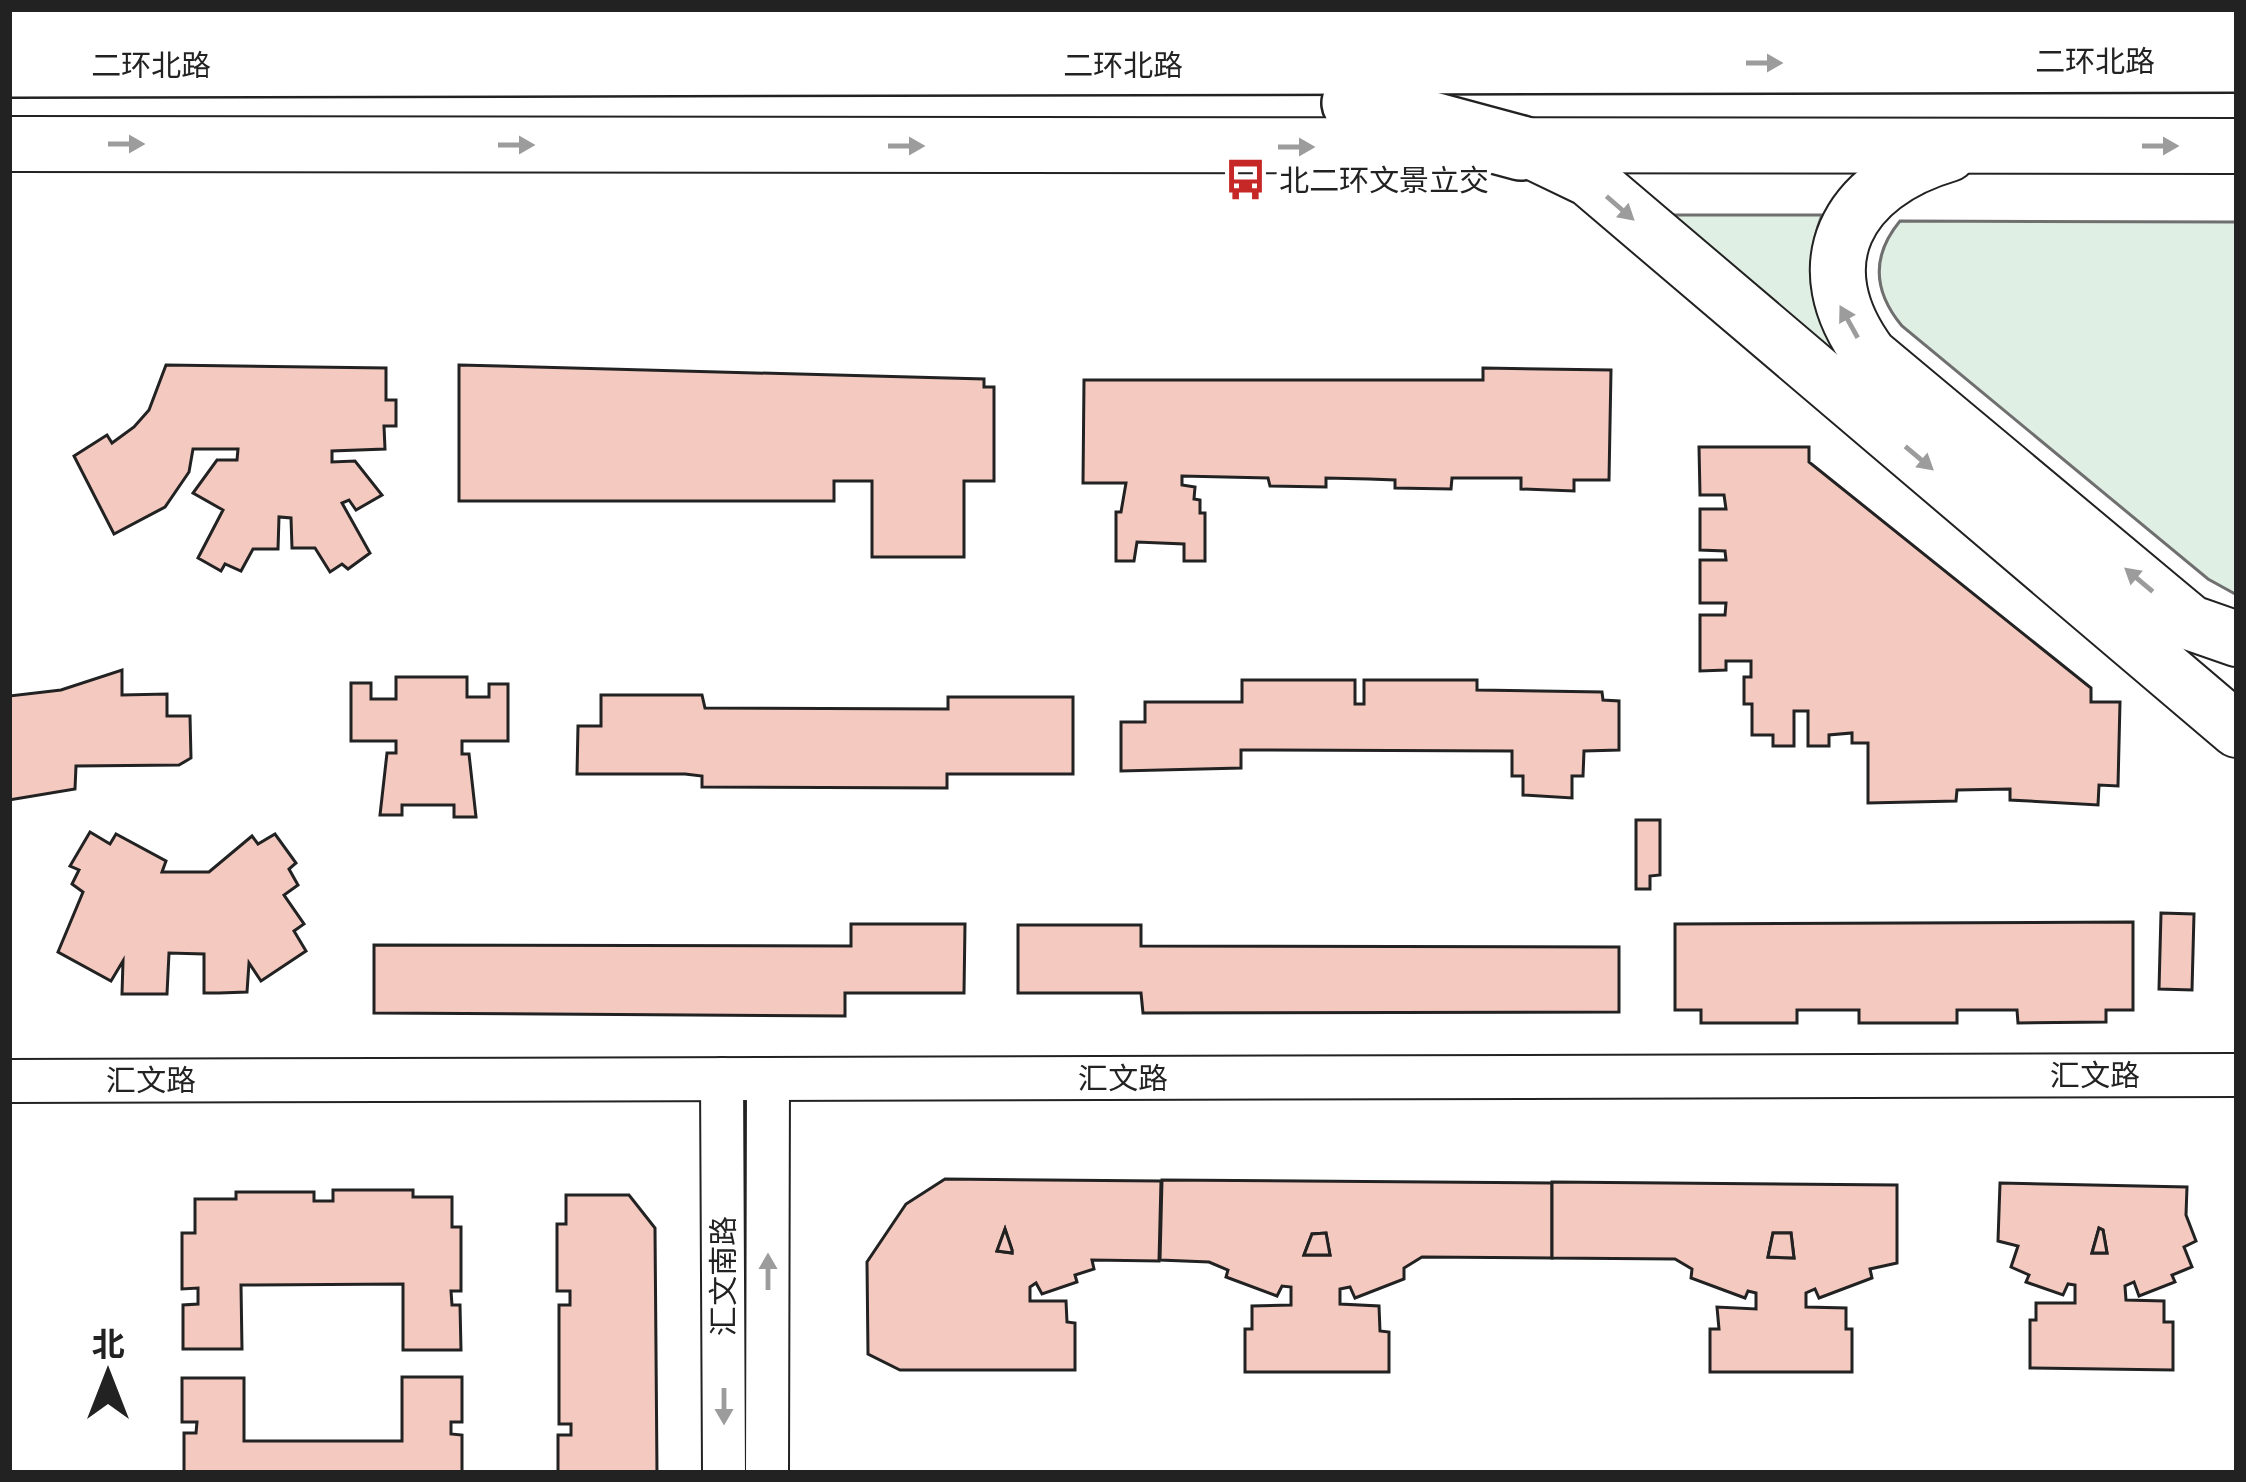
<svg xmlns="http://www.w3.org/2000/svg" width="2246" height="1482" font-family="Helvetica,'Noto Sans SC',sans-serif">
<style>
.green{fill:#e0efe3;stroke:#6f6f6f;stroke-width:3}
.building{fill:#f3c9c0;stroke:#222;stroke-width:3;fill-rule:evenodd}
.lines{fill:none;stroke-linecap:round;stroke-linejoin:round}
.minor-casing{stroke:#222;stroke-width:46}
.major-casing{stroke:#222;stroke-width:58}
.highway-casing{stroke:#222;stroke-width:68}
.minor{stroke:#fff;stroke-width:42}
.major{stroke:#fff;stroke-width:54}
.highway{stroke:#fff;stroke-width:63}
.oneway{fill:#9c9c9c}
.labels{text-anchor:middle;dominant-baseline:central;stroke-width:9;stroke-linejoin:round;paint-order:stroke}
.street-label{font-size:30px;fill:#222;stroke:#fff}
.poi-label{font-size:30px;fill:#222;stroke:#fff;text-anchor:start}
</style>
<rect width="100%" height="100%" fill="#fff"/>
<g class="green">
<path d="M1667 215H1822C1801 268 1811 320 1845 364Z"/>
<path d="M1900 221 2237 222V595L2208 579 1902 326C1873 291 1871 256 1900 221Z"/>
</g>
<g class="building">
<polygon points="166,365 386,368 386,400 396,400 396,426 384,426 385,449 332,451 332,462 355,461 382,495 356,510 349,500 342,503 370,553 348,569 342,564 330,572 315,548 292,548 291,518 279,517 278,549 253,549 241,571 225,564 221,571 198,558 223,510 193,493 217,460 237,460 238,449 193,449 189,472 165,507 114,534 74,456 107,435 112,443 134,427 149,410"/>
<polygon points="459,365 984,379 984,387 994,387 994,481 964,481 964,557 872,557 872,481 834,481 834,501 459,501"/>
<polygon points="1483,368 1611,370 1609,480 1574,480 1574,491 1521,489 1521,478 1452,478 1451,489 1395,488 1395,480 1369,479 1326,478 1326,487 1270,486 1268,478 1182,476 1182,485 1195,487 1194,499 1200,500 1200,513 1205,513 1205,561 1184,561 1184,544 1137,542 1134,561 1116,561 1116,512 1121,512 1126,483 1083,483 1084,380 1483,380"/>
<polygon points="1699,447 1809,447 1809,462 2091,688 2091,702 2120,702 2118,786 2099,785 2098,805 2010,800 2010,789 1957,790 1956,801 1868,803 1868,743 1852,743 1852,733 1829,735 1829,746 1808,746 1808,711 1794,711 1794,746 1773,746 1773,735 1752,735 1752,704 1744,704 1744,677 1751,677 1751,661 1726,661 1726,670 1700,671 1700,615 1725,615 1726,603 1700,603 1700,560 1726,560 1725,551 1700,550 1700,509 1726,509 1724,495 1700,495"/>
<polygon points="122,670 122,695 167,694 167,716 190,716 191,758 179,765 76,766 75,789 9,800 9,696 61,690"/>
<polygon points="396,677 467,677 467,697 489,697 489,684 508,684 508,741 462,741 462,754 469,754 476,817 454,817 454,805 402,805 402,815 380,815 387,753 396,753 396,741 351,741 351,683 371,683 371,699 396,699"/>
<polygon points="1242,680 1355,680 1355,704 1364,704 1364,680 1477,680 1477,690 1602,692 1603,700 1619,701 1619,750 1584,751 1583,776 1572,776 1572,798 1523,795 1523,776 1512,776 1512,751 1241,750 1241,768 1121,771 1121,722 1145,722 1145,702 1242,702"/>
<polygon points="601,695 702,695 705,708 948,709 948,697 1073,697 1073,774 947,774 947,788 702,787 702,776 685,774 577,774 578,726 601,726"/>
<polygon points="1636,820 1660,820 1660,875 1650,876 1650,889 1636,889"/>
<polygon points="90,832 110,844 116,834 166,861 162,872 209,872 252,836 258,844 275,834 296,863 289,869 298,885 284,895 304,924 294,931 306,951 261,981 249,963 247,992 219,993 204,993 204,954 169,953 167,994 122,994 123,961 111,981 58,952 83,892 72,884 79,870 70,866"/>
<polygon points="2161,913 2194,914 2192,990 2159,989"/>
<polygon points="2133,922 2133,1010 2106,1010 2106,1022 2018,1023 2017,1010 1957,1010 1957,1023 1859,1023 1859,1010 1797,1010 1797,1023 1701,1023 1701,1010 1675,1010 1675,924"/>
<polygon points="851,924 965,924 964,993 845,993 845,1016 374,1013 374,945 851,946"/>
<polygon points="1018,925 1141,925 1141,946 1619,947 1619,1012 1143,1013 1141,993 1018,993"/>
<path d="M945 1179 1161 1181 1159 1261 1092 1260 1094 1269 1075 1275 1077 1282 1042 1294 1036 1283 1030 1287V1301H1066L1067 1322 1075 1323V1370H900L868 1354 867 1262 906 1204ZM1005 1229 1012 1250V1253L997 1251Z"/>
<path d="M1162 1180 1552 1183V1258L1422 1257 1404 1268V1279L1355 1298 1350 1287 1340 1289V1304L1379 1306 1380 1331 1389 1332V1372H1245V1329H1252V1306L1291 1305V1287L1282 1286 1277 1296 1226 1277 1228 1270 1209 1262 1160 1260ZM1326 1233 1330 1255H1304L1312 1234Z"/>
<path d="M1552 1182 1897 1185V1263L1870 1269 1872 1278 1819 1298 1815 1289 1806 1293V1307L1846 1308V1329H1852V1372H1710V1329H1719L1717 1307 1756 1309V1293L1748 1291 1745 1298 1691 1278 1692 1269 1675 1259 1552 1258ZM1773 1233H1791L1794 1258 1768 1257Z"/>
<path d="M2000 1183 2187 1187 2186 1215 2196 1241 2184 1247 2192 1267 2172 1275 2175 1282 2139 1296 2134 1282 2125 1286 2126 1300 2164 1301V1322H2173V1370L2030 1368V1320H2036V1303H2075V1285L2068 1284 2063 1295 2026 1282 2029 1275 2011 1267 2018 1246 1998 1241ZM2099 1228 2103 1230 2107 1253H2092Z"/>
<polygon points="333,1190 413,1190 413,1197 452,1197 452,1227 461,1227 461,1291 451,1291 452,1305 460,1305 461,1350 403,1350 403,1284 241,1285 242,1349 183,1349 183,1305 198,1304 198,1288 182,1289 182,1233 195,1233 195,1199 236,1199 236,1192 314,1192 314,1201 333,1201"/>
<polygon points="566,1195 629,1195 655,1228 657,1473 558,1473 558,1435 571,1435 571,1424 559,1424 559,1305 570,1305 570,1291 557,1291 557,1224 566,1224"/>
<polygon points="2099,1228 2103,1230 2107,1253 2092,1253"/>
<polygon points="1005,1229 1012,1250 1012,1253 997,1251"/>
<polygon points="1326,1233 1330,1255 1304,1255 1312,1234"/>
<polygon points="1773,1233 1791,1233 1794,1258 1768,1257"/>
<polygon points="402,1377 462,1377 462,1422 451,1422 451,1434 462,1435 462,1473 184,1473 184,1433 196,1433 197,1422 182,1422 182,1378 244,1378 244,1441 402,1441"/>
</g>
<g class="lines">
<defs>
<g id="minor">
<polyline points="722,1079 724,1473"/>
<polyline points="9,1081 2237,1075"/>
<polyline points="767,1473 768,1079"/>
</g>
<g id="major">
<polyline points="9,144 2237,146"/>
<polyline points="1535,153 1589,179 2237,730"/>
<path d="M1949 154C1846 184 1803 265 1870 355L2168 604 2191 623 2237 639"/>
</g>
<g id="highway">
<polyline points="9,11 2237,11"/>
<polyline points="9,65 2237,60"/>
<polyline points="1354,103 1521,148"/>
</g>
</defs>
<use href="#minor" class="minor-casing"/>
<use href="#major" class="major-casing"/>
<use href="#highway" class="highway-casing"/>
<use href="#minor" class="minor"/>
<use href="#major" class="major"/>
<use href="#highway" class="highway"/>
</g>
<defs><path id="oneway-solid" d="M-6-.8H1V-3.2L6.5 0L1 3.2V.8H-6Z" transform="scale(3)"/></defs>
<g class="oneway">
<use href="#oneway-solid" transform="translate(1764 63)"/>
<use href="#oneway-solid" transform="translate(126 144)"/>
<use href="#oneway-solid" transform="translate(516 145)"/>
<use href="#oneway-solid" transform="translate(906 146)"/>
<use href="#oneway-solid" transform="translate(2160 146)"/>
<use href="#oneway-solid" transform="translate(1296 147)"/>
<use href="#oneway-solid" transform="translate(1620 208) rotate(41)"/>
<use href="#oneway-solid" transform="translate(1849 322) rotate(-119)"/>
<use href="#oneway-solid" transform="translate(1919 458) rotate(40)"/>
<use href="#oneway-solid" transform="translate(2139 580) rotate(-140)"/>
<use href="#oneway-solid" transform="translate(768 1272) rotate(-90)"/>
<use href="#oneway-solid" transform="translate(724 1406) rotate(90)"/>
</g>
<defs>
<symbol id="bus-bare" viewBox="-9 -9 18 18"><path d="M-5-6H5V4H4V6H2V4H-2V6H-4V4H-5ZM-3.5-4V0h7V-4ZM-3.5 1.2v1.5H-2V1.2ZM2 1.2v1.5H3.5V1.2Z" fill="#c62828" stroke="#fff" stroke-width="2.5" paint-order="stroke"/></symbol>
</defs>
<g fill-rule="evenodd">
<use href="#bus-bare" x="1216" y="150" width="59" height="59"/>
</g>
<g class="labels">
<g class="street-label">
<text x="2095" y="61">二环北路</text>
<text x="151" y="65">二环北路</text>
<text x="1123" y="65">二环北路</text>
<text x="2095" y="1075">汇文路</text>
<text x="1123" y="1078">汇文路</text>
<text x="151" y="1080">汇文路</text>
<text transform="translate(723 1276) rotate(-90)">汇文南路</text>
</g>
<g class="poi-label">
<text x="1279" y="180">北二环文景立交</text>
</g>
</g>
<rect width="2246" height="1482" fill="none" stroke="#222222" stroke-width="24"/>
<g transform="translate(108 1374)" stroke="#ffffff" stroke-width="9" paint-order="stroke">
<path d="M0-9L21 45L0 30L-21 45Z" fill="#222222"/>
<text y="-18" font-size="33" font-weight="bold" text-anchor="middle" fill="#222222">北</text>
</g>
</svg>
